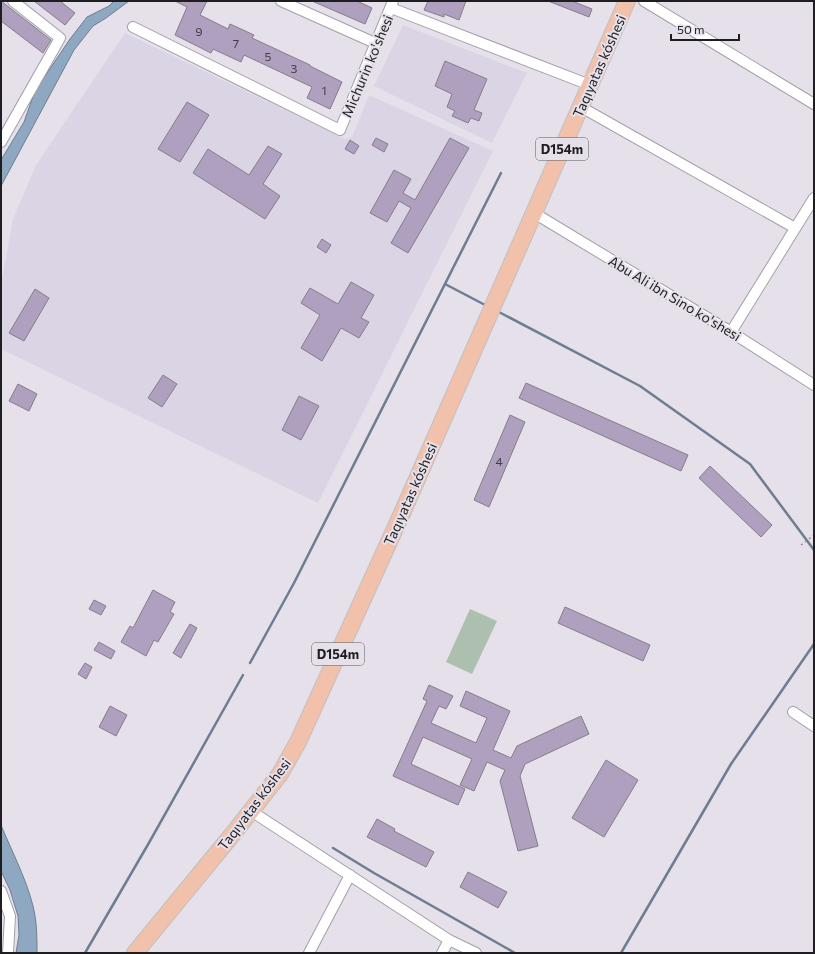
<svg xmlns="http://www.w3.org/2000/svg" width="815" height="954" font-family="Commissioner,sans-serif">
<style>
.built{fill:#dbd4e5}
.green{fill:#adbfaf}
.water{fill:#8fa8c1;stroke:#6d7e91}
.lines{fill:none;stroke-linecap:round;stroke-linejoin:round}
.stream{stroke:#6d7e91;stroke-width:2.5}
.building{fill:#aea0be;stroke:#837f88}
.minor-casing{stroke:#a39fa8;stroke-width:12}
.primary-casing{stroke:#c0c0c1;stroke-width:18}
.path{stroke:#928e95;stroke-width:1.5;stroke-dasharray:2 3;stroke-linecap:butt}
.minor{stroke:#fff;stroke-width:10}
.primary{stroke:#f2c1ac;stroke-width:16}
.labels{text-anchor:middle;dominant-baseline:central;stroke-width:4;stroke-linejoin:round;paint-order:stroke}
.number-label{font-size:12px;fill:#423e48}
.shield{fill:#e5e0ea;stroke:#5a585d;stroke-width:1}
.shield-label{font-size:13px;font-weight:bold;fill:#1e1d20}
.street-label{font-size:14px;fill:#1e1d20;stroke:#e5e0ea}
</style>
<rect width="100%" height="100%" fill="#e5e0ea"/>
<g class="built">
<polygon points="403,25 527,73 492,143 374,86"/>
<polygon points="125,33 345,139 352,137 369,95 493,151 318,503 1,349 1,285 13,219 36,165"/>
</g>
<polygon class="green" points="470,609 497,621 472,674 446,662"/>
<g class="water">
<polygon points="114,1 129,1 106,18 93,26 74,50 1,186 1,160 24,122 35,91 70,39 87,17 109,6"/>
<path d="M1 825C12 852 26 878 33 906 37 922 37 937 37 953H16L19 935 18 916 10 890 1 871Z"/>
</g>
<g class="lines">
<g class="stream">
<polyline points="445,284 487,306"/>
<polyline points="497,311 640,386 750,464 814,550"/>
<polyline points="250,663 294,583 501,173"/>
<polyline points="333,848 374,873 515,953"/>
<polyline points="85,953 150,841 243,675"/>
<polyline points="621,953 731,764 814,644"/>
</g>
</g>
<g class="building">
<polygon points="1,1 51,40 43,53 1,21"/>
<polygon points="34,1 60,1 75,13 65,25"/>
<polygon points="175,1 207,1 200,15 228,29 230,24 254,35 252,38 310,65 310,66 342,82 330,109 307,98 312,87 276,70 244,55 241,62 213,49 211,53 175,35 187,7"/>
<polygon points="312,1 357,1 372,8 365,24"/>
<polygon points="428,1 466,1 459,20 444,14 444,17 424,10"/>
<polygon points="548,1 572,1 592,9 589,17"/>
<polygon points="445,61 487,79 474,110 482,113 479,121 471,118 468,123 452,116 455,111 447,107 452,94 435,86"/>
<polygon points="187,102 209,115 180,162 158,149"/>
<polygon points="376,138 388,144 384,152 372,145"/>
<polygon points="450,138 469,148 408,253 391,243 411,208 399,201 387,222 370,213 394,170 411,179 403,193 415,200"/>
<polygon points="350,140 359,146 354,154 345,149"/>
<polygon points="268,146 282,154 263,184 280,196 265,219 193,173 208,149 249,175"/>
<polygon points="322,239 331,245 326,253 317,247"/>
<polygon points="351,282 374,295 361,318 369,322 359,338 341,328 322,361 301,348 320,315 301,303 310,288 338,304"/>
<polygon points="35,289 49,298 24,341 9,333"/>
<polygon points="163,375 177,384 162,407 148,398"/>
<polygon points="526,383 688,455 681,471 519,398"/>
<polygon points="18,384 37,394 29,411 9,401"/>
<polygon points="299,396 319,406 301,440 282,430"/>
<polygon points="510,415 525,422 489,507 474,500"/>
<polygon points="710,466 772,525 761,537 699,478"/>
<polygon points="153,590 175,602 170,612 174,614 158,642 154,640 146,656 121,642 130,626 133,628"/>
<polygon points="94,600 106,606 101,615 89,609"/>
<polygon points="565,607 650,645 643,661 558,623"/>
<polygon points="190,624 197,628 181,658 173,653"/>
<polygon points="99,642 115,651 111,659 94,650"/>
<polygon points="85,663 92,667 86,679 78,674"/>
<polygon points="429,685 453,696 446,709 439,706 431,723 476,743 487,718 460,706 466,691 510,711 493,750 511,758 517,746 581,716 589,734 525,764 520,776 538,846 518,851 500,781 505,770 487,762 474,791 460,785 472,759 423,737 411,764 465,789 458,805 393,776 427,701 423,699"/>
<polygon points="110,706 127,715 116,736 99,727"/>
<polygon points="606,760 638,780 604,837 572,818"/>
<polygon points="377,819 395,829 394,831 434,852 426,867 367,837"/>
<polygon points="468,872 507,892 498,908 460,887"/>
</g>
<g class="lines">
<defs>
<g id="minor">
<polyline points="281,1 375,43"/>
<polyline points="644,1 814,104"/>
<polyline points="391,8 590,85"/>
<polyline points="133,27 340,130 393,1"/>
<polyline points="581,107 795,228"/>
<polyline points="1,142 60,38 13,1"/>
<polyline points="534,213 731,332 814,385"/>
<polyline points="731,332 814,198"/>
<polyline points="793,712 814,726"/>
<polyline points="251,811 449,940 476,953"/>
<polyline points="1,891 10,916 8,953"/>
<polyline points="309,953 350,875"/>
<polyline points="442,953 449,940"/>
</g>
<polyline id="primary" points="135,953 236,830 280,774 298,742 403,511 627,1"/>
</defs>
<use href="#minor" class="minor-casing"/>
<use href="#primary" class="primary-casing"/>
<polyline class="path" points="801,545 814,535"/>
<use href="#minor" class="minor"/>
<use href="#primary" class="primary"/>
</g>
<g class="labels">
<g class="number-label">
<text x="199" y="31">9</text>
<text x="236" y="43">7</text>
<text x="268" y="56">5</text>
<text x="294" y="68">3</text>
<text x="324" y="90">1</text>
<text x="499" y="461">4</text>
</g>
<g class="shield">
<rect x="536" y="138" width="52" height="22" rx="3"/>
<rect x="312" y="643" width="52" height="22" rx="3"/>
</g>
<g class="shield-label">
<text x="562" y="149">D154m</text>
<text x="338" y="654">D154m</text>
</g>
<g class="street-label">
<text transform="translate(367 66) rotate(-67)">Michurin ko'shesi</text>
<text transform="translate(599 66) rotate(-66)">Taqıyatas kóshesi</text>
<text transform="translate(675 298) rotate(31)">Abu Ali ibn Sino ko'shesi</text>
<text transform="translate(410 494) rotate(-66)">Taqıyatas kóshesi</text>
<text transform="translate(254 804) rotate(-53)">Taqıyatas kóshesi</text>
</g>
</g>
<rect width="815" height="954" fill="none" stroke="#1e1d20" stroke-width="4"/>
<path d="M671 34v6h68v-6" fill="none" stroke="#1e1d20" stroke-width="2"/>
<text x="677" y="34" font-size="12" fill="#1e1d20" stroke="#e5e0ea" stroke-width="3" paint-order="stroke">50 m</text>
</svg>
